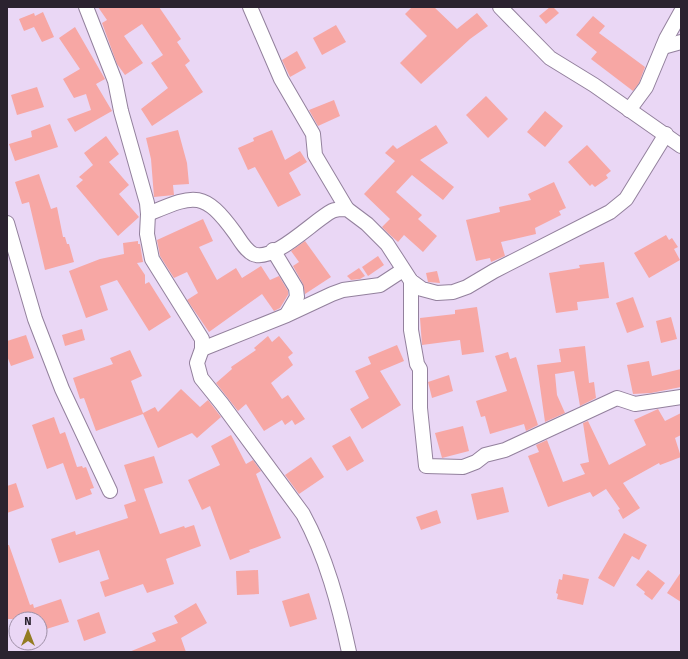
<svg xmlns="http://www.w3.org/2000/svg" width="688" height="659" font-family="'Fira Sans',sans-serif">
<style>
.building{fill:#f7a7a4}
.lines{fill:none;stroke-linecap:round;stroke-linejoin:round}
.minor-casing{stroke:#93819d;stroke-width:16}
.minor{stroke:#fff;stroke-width:14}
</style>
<rect width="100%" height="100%" fill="#ead7f5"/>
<g class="building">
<polygon points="98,7 159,7 181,39 177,42 190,61 185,65 203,92 152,126 141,109 168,88 151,63 163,55 142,24 124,36 143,63 125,75 117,64 102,23 107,20"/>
<polygon points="412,7 434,7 457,29 477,13 488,26 470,39 421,84 400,63 427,36 405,14"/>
<polygon points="550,7 553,7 559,13 546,24 539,16"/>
<polygon points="43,12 54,37 42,42 34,27 24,31 19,19 34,13 35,16"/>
<polygon points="593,16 605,26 599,33 645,67 639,83 633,91 591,59 597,52 576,35"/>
<polygon points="336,25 346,42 322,55 313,38"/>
<polygon points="75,27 105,79 96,84 112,111 75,132 67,119 91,110 86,94 74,98 63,79 80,69 59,38"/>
<polygon points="297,51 306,68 290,77 282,60"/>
<polygon points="37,87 44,107 17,115 11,95"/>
<polygon points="486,96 508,119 488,138 466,115"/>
<polygon points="334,100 340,116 318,126 309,110"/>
<polygon points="545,111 563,126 545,147 527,132"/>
<polygon points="50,124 58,147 15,161 9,144 32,137 31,131"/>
<polygon points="436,125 448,143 420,160 454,187 443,200 412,175 396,192 422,215 418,219 437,236 423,252 404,235 398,242 389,234 382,227 390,219 364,194 395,161 385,153 393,145 397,149"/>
<polygon points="178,130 187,163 189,184 173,185 174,195 154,197 151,159 146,138"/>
<polygon points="272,130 285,160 300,151 307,162 289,173 301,195 278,207 255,167 248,170 238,148 254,141 253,138"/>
<polygon points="106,136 119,154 109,162 129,185 119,194 139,217 118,236 76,186 83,180 79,177 93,165 84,153"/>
<polygon points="587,145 611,171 606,175 608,178 595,187 592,184 590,186 568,162"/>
<polygon points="39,174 51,209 57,207 63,237 65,237 67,244 69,244 74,262 45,270 29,202 22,204 15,182"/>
<polygon points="554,182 566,208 559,211 561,215 535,228 536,234 501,242 505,256 491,262 490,258 476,261 466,220 500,212 499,207 531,200 528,194"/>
<polygon points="203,219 213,241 199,247 217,280 236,268 242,278 261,266 270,280 279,276 288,291 288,295 280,308 274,311 262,294 209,332 187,300 198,293 187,272 174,278 160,256 157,240"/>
<polygon points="666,235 669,240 672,238 678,247 674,249 680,260 649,278 634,253"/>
<polygon points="138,241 138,244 140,244 143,262 137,263 145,275 145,284 149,282 171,317 149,331 117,280 100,286 108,310 86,318 69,271 100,259 124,254 123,243"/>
<polygon points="305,241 331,277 305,294 303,284 293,266 299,262 291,251"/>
<polygon points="378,256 384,265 368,276 362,267"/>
<polygon points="604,262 609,298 577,302 578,310 556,313 549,273 580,268 579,265"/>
<polygon points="359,268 365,276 360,279 351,280 347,276"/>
<polygon points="437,271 440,283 428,282 426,273"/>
<polygon points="633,297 644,327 627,333 616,303"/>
<polygon points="477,307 484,352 462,355 460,340 422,345 420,318 455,314 455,310"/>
<polygon points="671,317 677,339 661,343 656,321"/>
<polygon points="82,329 85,340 65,346 62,335"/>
<polygon points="26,335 34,358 11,366 7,356 7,341"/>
<polygon points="268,336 272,342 279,336 293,353 288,357 293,365 271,383 282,399 288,395 305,419 295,425 292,420 285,425 282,420 264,431 246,404 238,411 216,383 232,369 231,367 256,350 254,348"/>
<polygon points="397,345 404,361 380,371 401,405 362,429 350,409 369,398 355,371 371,364 368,357"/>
<polygon points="585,346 589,383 594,382 596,398 580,406 574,371 555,374 557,395 565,413 545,422 537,365 561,362 559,349"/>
<polygon points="130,350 142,376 131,381 143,413 155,407 158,412 181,389 200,407 208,400 221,417 197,438 192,433 158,448 143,414 96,431 84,398 80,399 73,378 113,364 110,358"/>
<polygon points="508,352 510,359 516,357 538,425 540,424 526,431 524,424 490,434 485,416 481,417 476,401 507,391 495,356"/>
<polygon points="649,361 652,376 681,369 681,387 651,393 633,394 627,365"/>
<polygon points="449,375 453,391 432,398 428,382"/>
<polygon points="658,409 665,421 681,413 681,435 675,438 681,457 660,465 659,463 623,483 640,508 623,519 618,510 620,509 606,489 593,497 590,492 548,507 528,456 539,452 536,445 547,440 563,482 585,474 580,464 589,462 583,423 588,421 609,465 646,445 634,420"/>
<polygon points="54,417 60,434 65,432 77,467 82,466 83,468 86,467 94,488 90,489 92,494 76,500 63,463 47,469 32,425"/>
<polygon points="463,426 469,451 442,458 435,433"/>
<polygon points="231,435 246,464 253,460 261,471 256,474 281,538 249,550 250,552 230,560 210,506 202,510 188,480 220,465 211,446"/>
<polygon points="350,436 364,461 347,471 332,446"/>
<polygon points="154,456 163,483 144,489 160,534 184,526 185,528 194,525 201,546 166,559 174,584 147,593 143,584 105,597 100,582 109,579 99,550 59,563 51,539 75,531 76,535 128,518 124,505 136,501 124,465"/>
<polygon points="311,457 324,477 299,494 285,475"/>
<polygon points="16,483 24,507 7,513 7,486"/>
<polygon points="503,487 509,512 477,520 471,494"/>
<polygon points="437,510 441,523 421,530 416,517"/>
<polygon points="624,533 647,545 639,560 632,556 614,587 598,578"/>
<polygon points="7,545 9,545 30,605 33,604 34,608 61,599 69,622 40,631 40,619 7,619"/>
<polygon points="258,570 259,594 237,595 236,571"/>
<polygon points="648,570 665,583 652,600 644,594 645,592 636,585"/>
<polygon points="681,572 681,602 667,593"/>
<polygon points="563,574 589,579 583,605 557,599 558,594 556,593 559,579 562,580"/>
<polygon points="309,593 317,619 290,627 282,601"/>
<polygon points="196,603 207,623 181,638 186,652 129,652 156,641 152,633 178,623 174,616"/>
<polygon points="99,612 106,633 84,641 77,620"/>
</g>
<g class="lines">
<defs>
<g id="minor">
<path d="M86 7 115 81 121 111 147 203 148 214 147 234 152 259 202 339V349L197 363 201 378 222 404 303 514C326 556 339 605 349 652"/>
<polyline points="250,7 281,79 313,134 315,155 347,209"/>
<polyline points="500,7 550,58 594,85 681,146"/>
<polyline points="663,47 681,42"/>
<polyline points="629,110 646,87 666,39 681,12"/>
<path d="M148 214C194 195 203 189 235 233 240 240 245 250 253 254 274 263 314 220 332 211 336 209 343 209 347 209L367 224 387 244 411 281 422 289 437 293 453 292 467 287 494 271 610 212 626 199 666 134"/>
<polyline points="7,223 35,319 62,389 110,491"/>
<polyline points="273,250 296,288 297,297 287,314"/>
<polyline points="411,281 411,330 417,364 420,369 420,408 426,466 463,467 476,462 485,455 505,450 617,398 635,404 681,397"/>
<polyline points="202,349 287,315 332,294 343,290 380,285 403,270"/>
</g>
</defs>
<use href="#minor" class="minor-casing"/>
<use href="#minor" class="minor"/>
</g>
<rect width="688" height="659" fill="none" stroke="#2b232f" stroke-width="16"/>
<g transform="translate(28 631)"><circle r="19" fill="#ead7f5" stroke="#9e8fa6"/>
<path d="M0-3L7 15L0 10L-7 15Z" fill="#937c22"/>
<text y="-6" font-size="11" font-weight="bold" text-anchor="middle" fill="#2b232f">N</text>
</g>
</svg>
